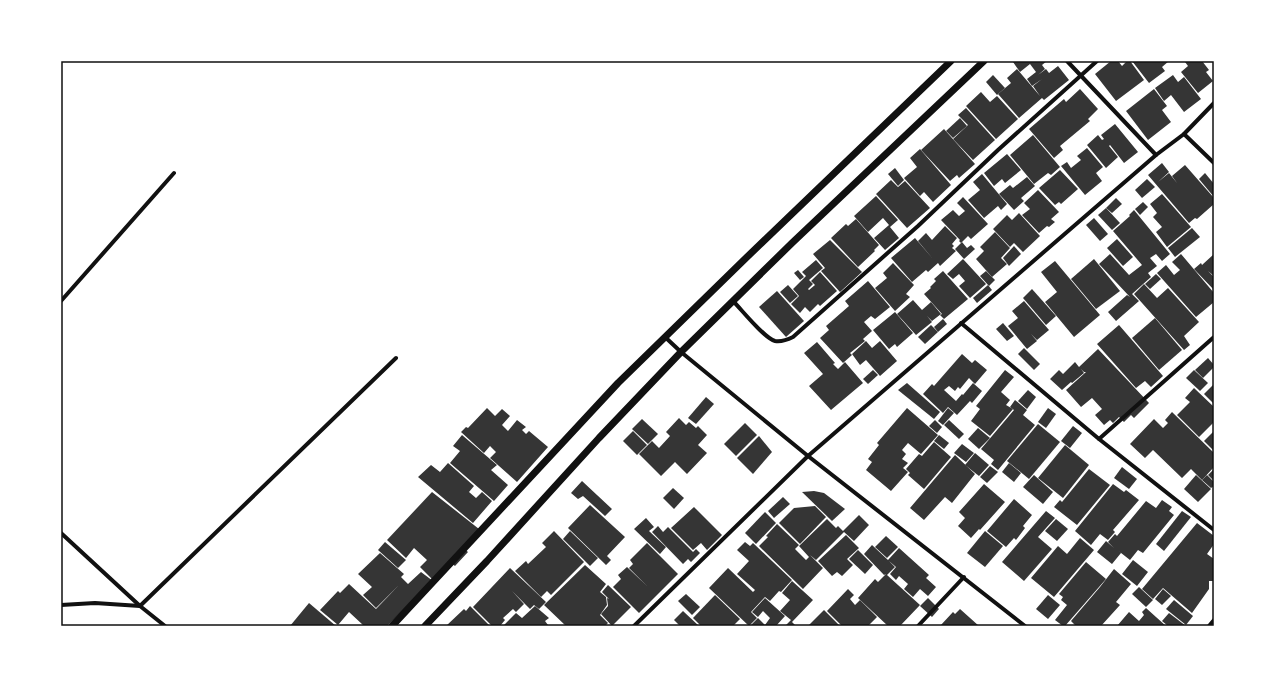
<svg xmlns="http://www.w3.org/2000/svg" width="1275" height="687" font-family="Raleway,sans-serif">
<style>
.building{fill:#353535}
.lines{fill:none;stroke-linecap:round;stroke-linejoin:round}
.minor{stroke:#111;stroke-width:4}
.tertiary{stroke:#111;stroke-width:7}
.neatline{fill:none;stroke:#111;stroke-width:1.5}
</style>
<rect width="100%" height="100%" fill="#fff"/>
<g class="building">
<polygon points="1014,61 1047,61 1042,65 1045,69 1038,75 1046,69 1049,73 1058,66 1069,80 1044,100 1042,98 1019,118 998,94 1011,83 1007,78 1017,69 1040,96 1033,86 1042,79 1032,86 1027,79 1036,72 1030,64 1020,72 1013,62"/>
<polygon points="1111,61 1118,61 1122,66 1127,61 1130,61 1144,80 1116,101 1095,74"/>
<polygon points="1132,61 1169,61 1162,67 1165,71 1149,83"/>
<polygon points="1187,61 1202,61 1209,70 1206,72 1213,81 1198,93 1181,72 1188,66 1185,62"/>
<polygon points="993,75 1005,88 997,95 986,82"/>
<polygon points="1173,75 1178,82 1184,77 1201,99 1184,112 1171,95 1164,101 1155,88"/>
<polygon points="1080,89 1098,109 1088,119 1090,121 1060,146 1063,150 1054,158 1029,129 1064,99 1066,102"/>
<polygon points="1154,89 1167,106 1162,110 1171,122 1148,140 1126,111"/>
<polygon points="981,92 990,102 997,96 1018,119 996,139 966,106"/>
<polygon points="966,108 995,140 973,160 953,139 968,125 958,115"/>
<polygon points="960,118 967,126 953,138 946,131"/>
<polygon points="1115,124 1138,152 1124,163 1110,145 1109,146 1118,157 1106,168 1087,145 1098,135 1102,140 1104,139 1101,135"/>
<polygon points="944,129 975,164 959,178 957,175 950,181 921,150"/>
<polygon points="1033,135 1060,167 1051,175 1048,173 1034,184 1010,155"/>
<polygon points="1087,148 1103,167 1096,173 1102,181 1085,195 1061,166 1067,162 1071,168 1081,160 1077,156"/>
<polygon points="920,149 951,185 933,202 924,192 920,196 904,178 917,167 910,158"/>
<polygon points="1007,154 1021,170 1005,183 1002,179 994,186 984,173"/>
<polygon points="1162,163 1169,172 1158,182 1169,173 1177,183 1172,176 1185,165 1214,198 1214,204 1197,219 1195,218 1189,223 1148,175"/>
<polygon points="895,168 904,180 898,186 888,174"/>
<polygon points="1060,170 1078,189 1061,204 1059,202 1055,205 1039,188"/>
<polygon points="1205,173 1214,184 1214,197 1199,179"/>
<polygon points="982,174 1007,204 1001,210 998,206 984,218 968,200 980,190 973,182"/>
<polygon points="1027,177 1035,186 1021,198 1024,201 1014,210 999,194 1010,185 1013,188"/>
<polygon points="1147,179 1155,187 1142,198 1135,190"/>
<polygon points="891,180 898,187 905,181 930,208 907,228 876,194"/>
<polygon points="1038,190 1059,212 1051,219 1055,222 1049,227 1047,226 1039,233 1022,215 1030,209 1024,203"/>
<polygon points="1162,194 1191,227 1167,247 1156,232 1162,227 1153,217 1157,213 1150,204"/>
<polygon points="876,196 898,220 890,227 899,238 885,250 874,238 889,225 883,218 868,232 854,216"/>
<polygon points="963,197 988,224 971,239 968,236 961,243 959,241 960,240 941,220 953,210 959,216 965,211 957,203"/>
<polygon points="1116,198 1122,204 1112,213 1106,208"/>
<polygon points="1143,202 1148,207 1140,215 1135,209"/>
<polygon points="1106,208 1120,223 1112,230 1098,215"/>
<polygon points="1134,210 1170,254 1162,261 1156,254 1150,258 1157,266 1148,273 1151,277 1132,294 1139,301 1116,321 1108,312 1127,295 1130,297 1099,264 1110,254 1129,275 1142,265 1113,231 1130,216 1129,215"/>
<polygon points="1019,213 1040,236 1023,252 1014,243 1010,247 993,229 1007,215 1012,220"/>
<polygon points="1094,218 1108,234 1100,241 1086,225"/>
<polygon points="856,219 879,245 874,250 875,251 858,267 831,238 846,224 848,226"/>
<polygon points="945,226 957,238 952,244 954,246 952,248 956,251 940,266 938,263 928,272 926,270 912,282 891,258 915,238 933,259 918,241 926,233 932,240"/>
<polygon points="1192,228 1200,237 1175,257 1168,248"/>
<polygon points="995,232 1010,248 1001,258 1007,264 992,277 976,259 984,251 980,247"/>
<polygon points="1117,239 1133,257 1123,266 1107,248"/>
<polygon points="830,240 862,272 840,292 821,271 825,268 813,254"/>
<polygon points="962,242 967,248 971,245 975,249 964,259 955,249"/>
<polygon points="1014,246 1021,254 1009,266 1003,258"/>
<polygon points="1181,254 1214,293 1214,302 1196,317 1157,273 1166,265 1174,275 1180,270 1172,262"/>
<polygon points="1214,254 1214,276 1208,271 1214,277 1214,290 1194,269 1201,263 1202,265"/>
<polygon points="963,259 986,284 970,298 959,286 965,281 959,274 953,279 947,274"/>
<polygon points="1094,259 1120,291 1096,309 1071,279"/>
<polygon points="816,260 823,268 809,280 813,284 808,289 809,290 815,285 811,281 820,272 837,291 820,306 818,304 810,312 805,307 800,313 791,304 799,296 793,289 806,276 802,272"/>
<polygon points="1055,261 1100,315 1074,337 1045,302 1057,292 1041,272"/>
<polygon points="893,263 914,285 906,294 910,297 895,311 875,288 887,278 883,273"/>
<polygon points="798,270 804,277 800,280 794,273"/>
<polygon points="943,271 968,299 944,319 940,315 942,314 924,294 931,288 930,287 936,281 934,279"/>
<polygon points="986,271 995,280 989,286 980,276"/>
<polygon points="1156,274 1161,279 1150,289 1145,284"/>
<polygon points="868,281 890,307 875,319 871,316 864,322 872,331 863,339 865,341 850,353 852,355 843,363 820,338 829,330 826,326 849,306 845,301"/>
<polygon points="1144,284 1157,298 1168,288 1199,322 1184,336 1190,345 1184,350 1134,294"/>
<polygon points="788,285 798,296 790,303 780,292"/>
<polygon points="988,285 992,290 977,303 973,298"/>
<polygon points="1032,289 1056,316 1046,325 1023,298"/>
<polygon points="777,291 804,321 786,337 759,307"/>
<polygon points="913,300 922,310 931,302 941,314 932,321 927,316 932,322 916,335 897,314"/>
<polygon points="1024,301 1049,330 1037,340 1031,334 1037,341 1027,349 1008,326 1018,318 1012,311"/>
<polygon points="895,312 913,333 897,347 895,344 889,349 873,330"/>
<polygon points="1155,318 1182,350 1159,370 1132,338"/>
<polygon points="943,319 947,324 938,332 934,327"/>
<polygon points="1003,323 1014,336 1007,341 996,329"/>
<polygon points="931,325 938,332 925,344 918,337"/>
<polygon points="1119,325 1163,376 1151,387 1145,381 1136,388 1097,344"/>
<polygon points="866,341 872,348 880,341 897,361 880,376 866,360 860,365 852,354"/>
<polygon points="817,342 835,363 833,364 838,369 845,362 863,383 831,410 809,386 823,374 804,353"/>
<polygon points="1024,348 1040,364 1034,370 1018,354"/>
<polygon points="1098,349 1149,403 1134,418 1131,415 1124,422 1119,417 1113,423 1110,420 1104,425 1095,415 1102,409 1092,398 1081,407 1066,390 1086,372 1084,372 1081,369 1084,373 1072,383 1071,382 1062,390 1050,379 1059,370 1063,374 1075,362 1079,367"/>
<polygon points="962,354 972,363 975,360 987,370 975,384 969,378 960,389 958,387 955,391 949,386 944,390 956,401 962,394 963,395 973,383 982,391 972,403 970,401 957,415 948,407 943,413 923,394 932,384 934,386"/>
<polygon points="1208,358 1214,365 1214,367 1203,378 1195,370"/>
<polygon points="873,370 878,375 868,384 863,379"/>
<polygon points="1005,370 1014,377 1001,392 1010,400 1006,405 1013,409 990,436 971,421 980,409 976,406"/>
<polygon points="1194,370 1208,383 1200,391 1186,378"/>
<polygon points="907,383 940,412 934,419 898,390"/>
<polygon points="1214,384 1214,404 1204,394"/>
<polygon points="1194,388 1214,407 1214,422 1199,437 1177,415 1190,402 1185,398"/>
<polygon points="1028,390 1036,397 1027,409 1018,401"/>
<polygon points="706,397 714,404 696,424 688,418"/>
<polygon points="1015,400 1027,410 1023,415 1035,425 998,470 991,464 994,460 981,449 1014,410 1010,407"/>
<polygon points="487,408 495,416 502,409 510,416 502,425 508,431 517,420 526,427 522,430 526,434 529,431 548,447 517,482 490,458 496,452 490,446 484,453 461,432 466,427 468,428"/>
<polygon points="907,408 938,435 921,454 908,443 902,450 906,454 902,459 908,463 903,468 908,472 891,491 866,470 872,462 868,459 879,445 877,443"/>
<polygon points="948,408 954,413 943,425 938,421"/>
<polygon points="1048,408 1056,414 1046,428 1038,422"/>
<polygon points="1172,412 1214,453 1214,467 1202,480 1191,469 1182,478 1153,450 1145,458 1130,444 1154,419 1163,428 1168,423 1165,420"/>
<polygon points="679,418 686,425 689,422 696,428 698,426 707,435 698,445 707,453 687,474 675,462 661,476 639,454 652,441 659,448 670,436 666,432"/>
<polygon points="642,419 658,434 648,444 632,429"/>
<polygon points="935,420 942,427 937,433 929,426"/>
<polygon points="949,420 964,434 959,439 944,425"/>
<polygon points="745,423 757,435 736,456 724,444"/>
<polygon points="1038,424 1060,442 1029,479 1007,461"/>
<polygon points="1073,426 1082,433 1070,448 1061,441"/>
<polygon points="978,428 990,438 979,449 968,439"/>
<polygon points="633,431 647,445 637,455 623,441"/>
<polygon points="1214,431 1214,451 1204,441"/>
<polygon points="462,435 497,465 491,470 508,485 494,501 450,463 460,451 453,446"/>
<polygon points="939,435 949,443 944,449 934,441"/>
<polygon points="759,436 772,452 753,474 737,458"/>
<polygon points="934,442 951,457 924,489 908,475 910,473 906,469 919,454 922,456"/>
<polygon points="962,444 974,453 966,462 954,453"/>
<polygon points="1065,445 1089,465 1063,498 1038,478"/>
<polygon points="975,453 989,465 979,476 965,465"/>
<polygon points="955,455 975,474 952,503 945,497 924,520 910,508"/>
<polygon points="448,463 474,486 469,492 476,498 482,492 492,501 473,523 418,477 431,465 440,472"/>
<polygon points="1009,463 1021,473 1014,482 1002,472"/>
<polygon points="990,466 998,472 987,483 980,477"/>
<polygon points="1122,467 1137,479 1129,489 1114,478"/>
<polygon points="1089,469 1110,485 1077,525 1054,507 1060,500 1062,502"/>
<polygon points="1214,469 1214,478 1213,480 1208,475"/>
<polygon points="1034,475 1053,492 1043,504 1023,487"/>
<polygon points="1196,475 1211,489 1198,502 1184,489"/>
<polygon points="1207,475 1214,482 1214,486 1211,488 1202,480"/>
<polygon points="582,481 612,509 605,516 583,496 578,499 571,493"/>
<polygon points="984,484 1005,502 980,530 979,529 971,538 958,526 965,518 959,512"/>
<polygon points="1113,484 1124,492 1126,490 1139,500 1113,530 1115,532 1108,540 1100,534 1091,545 1075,531"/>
<polygon points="673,488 684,498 674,509 663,498"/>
<polygon points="814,491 824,493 845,509 832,521 802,492"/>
<polygon points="432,492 479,529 462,547 468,552 455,566 449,561 432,579 420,567 427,560 414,548 406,558 387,540"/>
<polygon points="783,497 790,504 774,518 768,511"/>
<polygon points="1014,499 1032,515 1023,526 1025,528 1016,540 1014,538 1006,547 987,531"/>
<polygon points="1162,500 1172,507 1169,511 1174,515 1143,553 1138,550 1130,560 1116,549 1121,553 1112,564 1097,552 1106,541 1114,548 1108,542 1115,534 1117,536 1146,501 1156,508"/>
<polygon points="590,505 625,537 607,556 611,560 606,565 568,528"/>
<polygon points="815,506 826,517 800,544 779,523 794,508"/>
<polygon points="694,507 722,535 707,550 701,543 693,550 671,528"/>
<polygon points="1046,511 1055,518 1038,537 1052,549 1024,581 1002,562"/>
<polygon points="1182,511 1191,517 1164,551 1156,544"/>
<polygon points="765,512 776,523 756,544 745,533"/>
<polygon points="859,515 869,525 854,541 844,532 816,560 810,555 823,568 803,589 759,546 768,537 766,536 777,524 799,545 795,549 806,560 809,557 799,546 827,519 836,528 838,526 843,531"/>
<polygon points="646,518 654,527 649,531 666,547 660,554 634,529"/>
<polygon points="1056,519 1068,529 1057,541 1045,531"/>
<polygon points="1197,523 1214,536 1214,544 1207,554 1214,559 1214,581 1209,581 1209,589 1192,613 1163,588 1153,599 1142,589"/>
<polygon points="658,526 663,532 668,527 693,552 696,549 700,553 691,562 688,559 683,564 652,532"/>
<polygon points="554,531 584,562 551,595 547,591 541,597 515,571 526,561 528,564 546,547 542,543"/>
<polygon points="570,531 598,558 590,566 563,539"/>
<polygon points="985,531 1003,546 985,567 967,553"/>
<polygon points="846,535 859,548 847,559 853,565 842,576 837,572 832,576 818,561"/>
<polygon points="886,536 898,547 887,558 875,547"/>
<polygon points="1080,538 1094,550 1054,597 1031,578 1058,546 1067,554"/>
<polygon points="385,542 406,560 398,568 378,550"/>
<polygon points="745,542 750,546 753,543 792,580 781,592 779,591 770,601 765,597 764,598 751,612 757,618 749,626 709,588 728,568 753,592 755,590 737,574 749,561 737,550"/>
<polygon points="647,543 678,574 639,613 613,587 621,579 618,575 627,567 647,586 629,568 633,564 630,560"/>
<polygon points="872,545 888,560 899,548 929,575 926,578 936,587 928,596 920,589 913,597 904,589 908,584 899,576 896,580 890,574 896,567 889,561 895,567 887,575 920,605 900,626 888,626 858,598 875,579 878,582 886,574 884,575 864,554"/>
<polygon points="858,550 873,565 865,574 849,559"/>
<polygon points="380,553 404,574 401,577 408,584 421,572 433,581 387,626 362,626 363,625 349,612 338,625 320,610 338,591 340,593 349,584 376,609 399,585 376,608 363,595 372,587 358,574"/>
<polygon points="1133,560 1148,572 1137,586 1122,574"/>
<polygon points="1086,562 1106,579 1065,626 1063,626 1055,620 1067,605 1061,600 1063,597 1059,594"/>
<polygon points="585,565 606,584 600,592 606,597 607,605 600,615 608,623 605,626 566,626 544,605"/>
<polygon points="510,568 546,602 539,609 534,605 530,609 512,591 524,604 516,612 513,609 503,618 505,620 500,626 492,626 473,607"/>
<polygon points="1114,569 1131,584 1116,602 1120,605 1101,626 1076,626 1071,621 1100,587"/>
<polygon points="792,581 813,600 792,622 796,626 785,626 791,620 780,611 790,600 782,593"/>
<polygon points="608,585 631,607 612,626 601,614 608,606 607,598 609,599 602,592"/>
<polygon points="1139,587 1153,600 1146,607 1132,594"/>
<polygon points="848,589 854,595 850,599 855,605 860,600 877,617 868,626 842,626 827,611"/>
<polygon points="1163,589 1171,596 1162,605 1155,599"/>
<polygon points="686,594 700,607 692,615 678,601"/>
<polygon points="715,595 740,619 733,626 701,626 693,618"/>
<polygon points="1048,595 1060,605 1048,619 1036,609"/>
<polygon points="765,598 785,616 776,626 750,626 758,618 765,625 770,618 763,611 758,617 752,612"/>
<polygon points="928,598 939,609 932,617 920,606"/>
<polygon points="1174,600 1193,616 1186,625 1166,609"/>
<polygon points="309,603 336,626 290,626"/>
<polygon points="470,606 490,626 446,626 464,609 466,611"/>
<polygon points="535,606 549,618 545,621 548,625 557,625 557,626 503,626 516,613 522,618"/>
<polygon points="1146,608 1166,626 1117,626 1129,612 1139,621 1144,615 1142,612"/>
<polygon points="960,609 979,626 940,626 953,612 955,614"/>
<polygon points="824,610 840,626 808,626"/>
<polygon points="683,611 699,626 680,626 674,620"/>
<polygon points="1169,613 1186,626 1168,626 1162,621"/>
</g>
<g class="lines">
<g class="minor">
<polyline points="1067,61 1156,155"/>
<polyline points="1184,134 1214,163"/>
<polyline points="61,301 174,173"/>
<path d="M733 301C742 310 764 338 775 341 781 342 787 340 793 337L918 226 998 150 1097 61"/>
<polyline points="961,323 1099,439 1214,530"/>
<polyline points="665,337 681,352 808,456 1025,626"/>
<polyline points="1099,439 1214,337"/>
<polyline points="61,533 140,606 165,626"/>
<polyline points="61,605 95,603 140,606 396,358"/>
<polyline points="634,626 808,456 1156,155 1184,134 1214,103"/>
<polyline points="918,626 964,577"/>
<polyline points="1209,626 1214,620"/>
</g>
<g class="tertiary">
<polyline points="392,626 618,383 747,257 951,61"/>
<polyline points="425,626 487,561 599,438 681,352 792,243 984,61"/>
</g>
</g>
<rect width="1275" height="687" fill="none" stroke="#ffffff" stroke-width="124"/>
<rect x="62" y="62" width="1151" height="563" class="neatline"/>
</svg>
